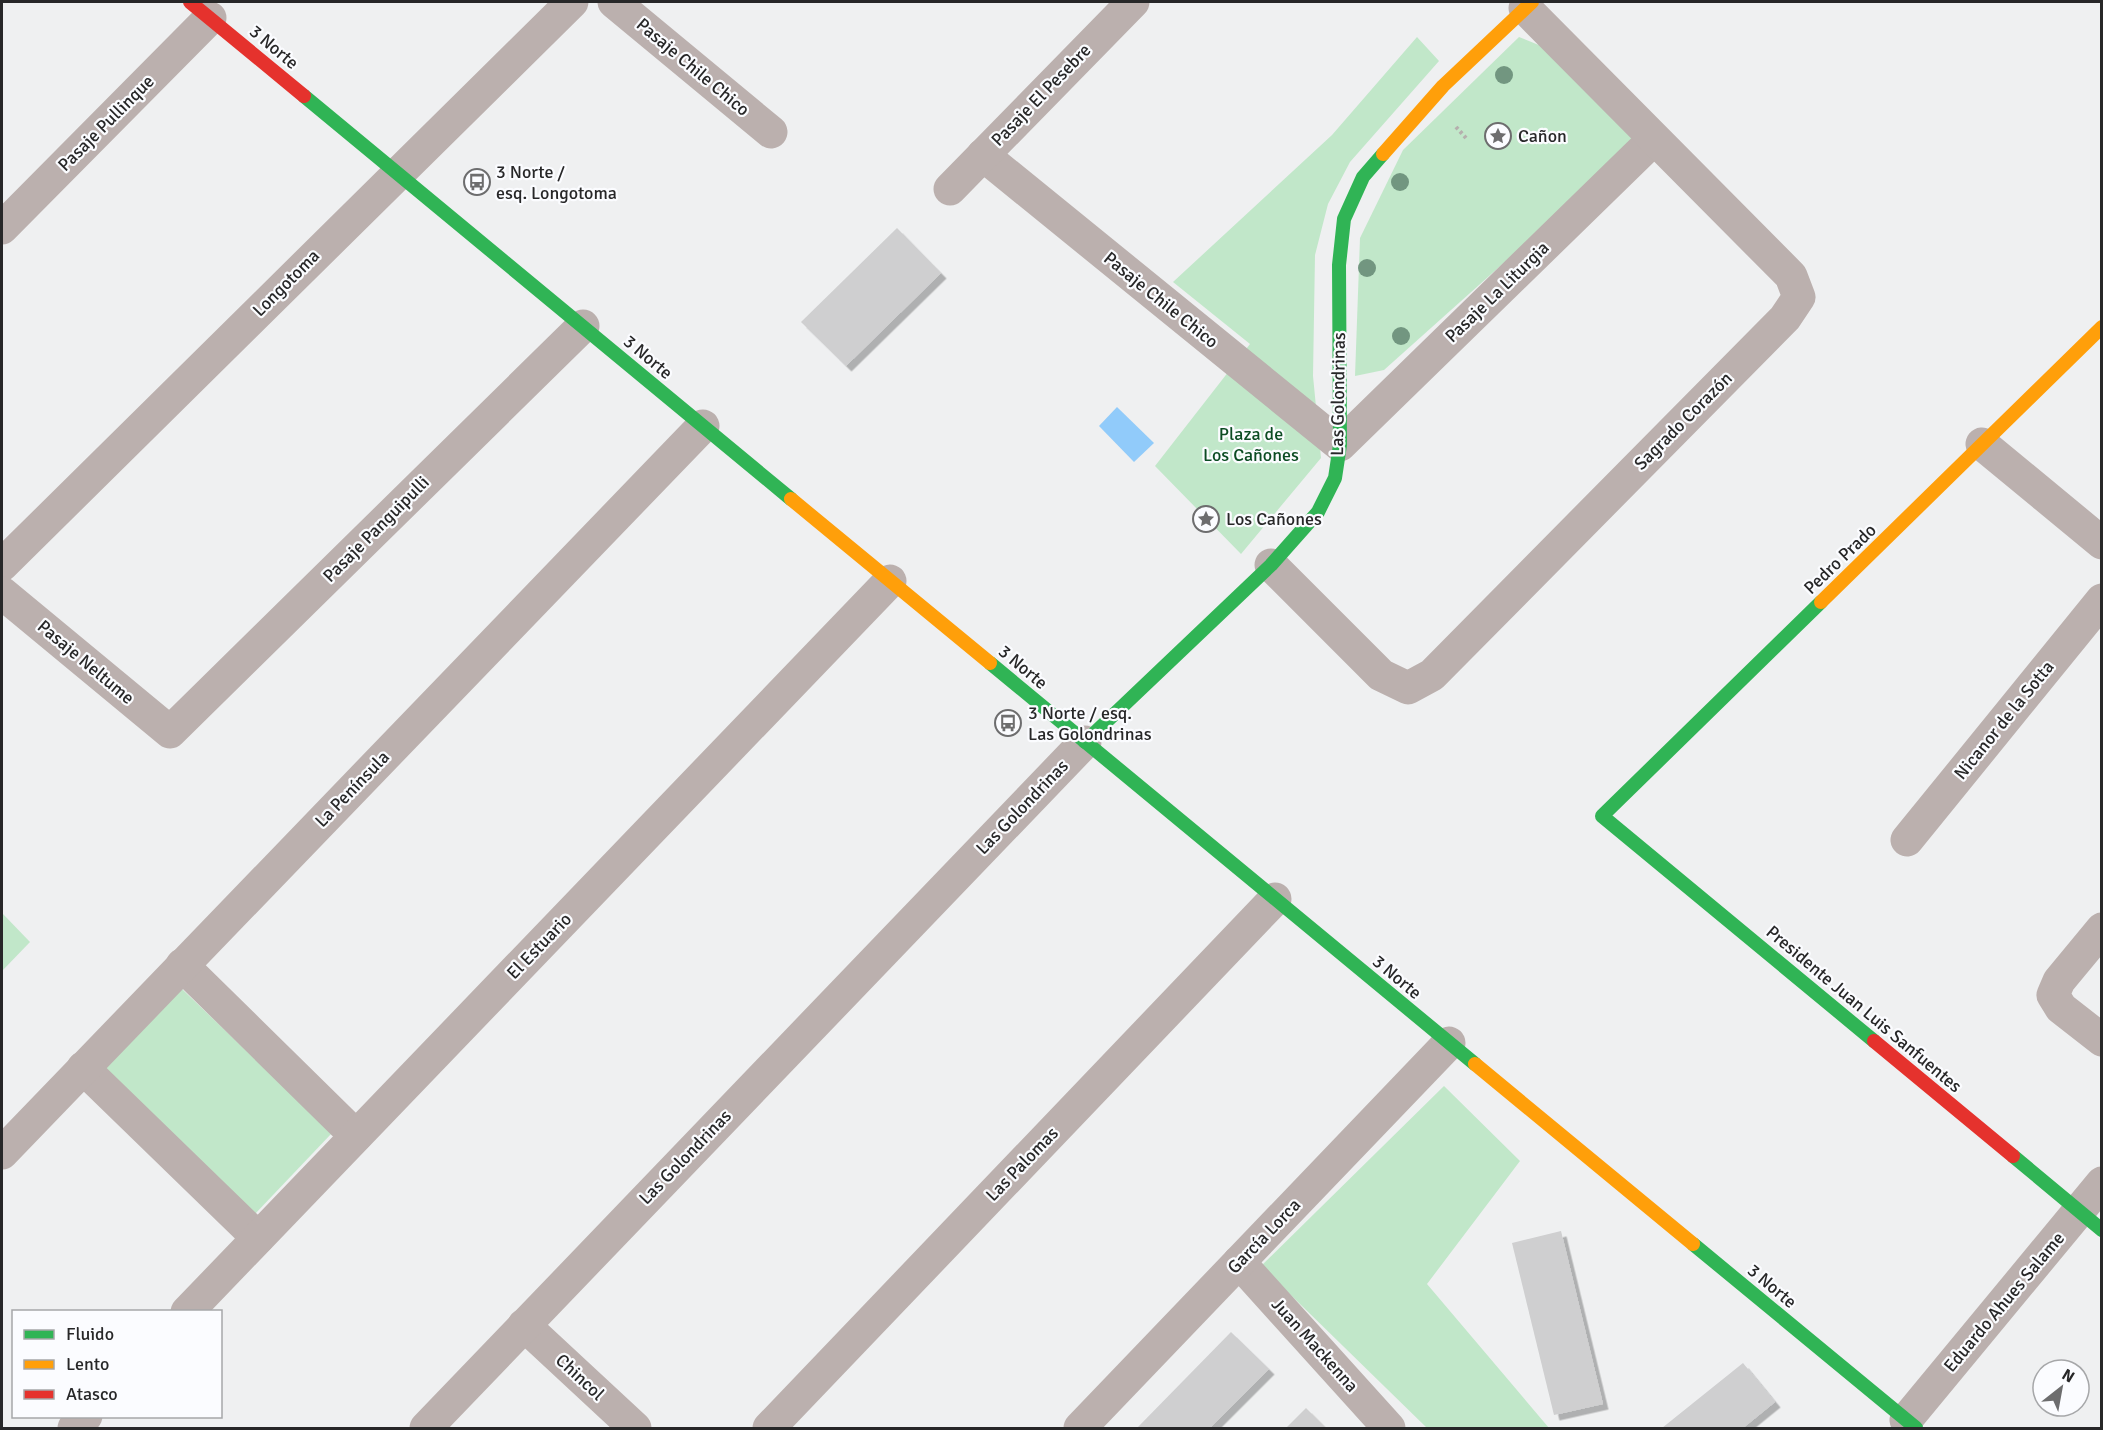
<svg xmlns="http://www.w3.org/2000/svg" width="2103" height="1430" font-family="Signika,sans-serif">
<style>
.green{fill:#c1e7c9}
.water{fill:#91cbfa}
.building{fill:#cfcfd0;filter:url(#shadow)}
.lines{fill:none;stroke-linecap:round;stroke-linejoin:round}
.path{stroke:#b5afad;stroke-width:4;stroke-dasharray:3 3;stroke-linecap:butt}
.street{stroke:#bbb0ae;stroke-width:33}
.fast{stroke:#30b455;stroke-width:14}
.slow{stroke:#ff9f0a;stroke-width:14}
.jam{stroke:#e5322d;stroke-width:14}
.tree{fill:#729680}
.labels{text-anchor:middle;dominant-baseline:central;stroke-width:4.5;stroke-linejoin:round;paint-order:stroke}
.street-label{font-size:18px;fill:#272728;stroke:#fbfcff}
.poi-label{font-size:18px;fill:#272728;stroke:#fbfcff;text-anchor:start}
.park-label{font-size:18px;fill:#0c4c23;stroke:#fbfcff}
</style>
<defs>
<filter id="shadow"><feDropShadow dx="5.5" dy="5.5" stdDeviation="0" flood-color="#0004"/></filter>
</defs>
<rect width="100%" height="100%" fill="#eff0f1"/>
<g class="green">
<polygon points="1417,37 1439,61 1350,162 1328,204 1315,255 1313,376 1321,458 1241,554 1155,466 1250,344 1173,282 1332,135"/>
<polygon points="1519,37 1551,50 1640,141 1384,370 1355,376 1360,238 1403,150"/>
<polygon points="2,913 30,942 2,971"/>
<polygon points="182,989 332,1133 253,1216 102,1072"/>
<polygon points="1444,1086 1520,1161 1427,1284 1549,1428 1427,1428 1261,1266"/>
</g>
<polygon class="water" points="1117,407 1154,443 1134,462 1099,426"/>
<g class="building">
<polygon points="897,228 941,273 846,366 801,322"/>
<polygon points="1561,1231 1603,1404 1554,1415 1512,1243"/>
<polygon points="1231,1332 1269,1369 1210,1428 1137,1428"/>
<polygon points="1743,1363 1775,1402 1743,1428 1662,1428"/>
<polygon points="1306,1408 1326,1428 1286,1428"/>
</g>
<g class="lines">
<polyline class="path" points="1456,127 1466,138"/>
<g class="street">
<polyline points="614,2 771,132"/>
<polyline points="983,155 1340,445 1653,140"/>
<polyline points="950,189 1133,2"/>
<polyline points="2,228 210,18"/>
<polyline points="1982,444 2102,543"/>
<polyline points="2,565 572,2"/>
<polyline points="1271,565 1381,675 1408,688 1432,675 1785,318 1799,297 1791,276 1525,8"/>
<polyline points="2,593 170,732 583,326"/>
<polyline points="1907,840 2102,600"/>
<polyline points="2102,929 2059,981 2053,995 2061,1008 2102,1040"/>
<polyline points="182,965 356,1136"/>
<polyline points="83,1068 258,1238"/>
<polyline points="2,1153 703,426"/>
<polyline points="1239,1262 1389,1428"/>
<polyline points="187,1312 890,581"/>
<polyline points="524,1325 635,1428"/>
<polyline points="1906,1420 2102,1183"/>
<polyline points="74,1428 86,1416"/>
<polyline points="426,1428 1085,742"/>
<polyline points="769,1428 1275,899"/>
<polyline points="1080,1428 1449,1043"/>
</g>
<g class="fast">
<polyline points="304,96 791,499"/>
<polyline points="1821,602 1602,816 1874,1041"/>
<polyline points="990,663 1475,1064"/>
<polyline points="1085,742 1271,565 1318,512 1335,478 1340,445 1339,265 1344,219 1363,177 1383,154"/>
<polyline points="2013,1156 2102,1230"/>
<polyline points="1693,1244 1916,1428"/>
</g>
<g class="slow">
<polyline points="1383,154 1443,86 1532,2"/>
<polyline points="791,499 990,663"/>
<polyline points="1821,602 2102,327"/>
<polyline points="1475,1064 1693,1244"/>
</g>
<g class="jam">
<polyline points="190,2 304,96"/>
<polyline points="1874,1041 2013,1156"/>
</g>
</g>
<g class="tree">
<circle cx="1504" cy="75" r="9"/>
<circle cx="1400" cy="182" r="9"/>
<circle cx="1367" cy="268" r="9"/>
<circle cx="1401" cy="336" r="9"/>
</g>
<defs>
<symbol id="sight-ring" viewBox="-11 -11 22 22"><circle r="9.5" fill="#fbfcff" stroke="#6d6d6e" stroke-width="1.5"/><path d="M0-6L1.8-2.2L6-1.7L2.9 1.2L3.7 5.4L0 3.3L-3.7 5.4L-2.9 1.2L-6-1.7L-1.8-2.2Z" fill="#6d6d6e"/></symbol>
<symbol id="bus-ring" viewBox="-11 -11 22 22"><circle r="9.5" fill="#fbfcff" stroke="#6d6d6e" stroke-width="1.5"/><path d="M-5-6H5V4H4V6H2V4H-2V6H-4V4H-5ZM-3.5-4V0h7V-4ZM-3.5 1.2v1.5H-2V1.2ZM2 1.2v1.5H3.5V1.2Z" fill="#6d6d6e"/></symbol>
</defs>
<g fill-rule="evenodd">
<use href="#sight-ring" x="1483" y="121" width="30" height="30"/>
<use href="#bus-ring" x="462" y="167" width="30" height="30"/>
<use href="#sight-ring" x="1191" y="504" width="30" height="30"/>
<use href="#bus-ring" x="993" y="708" width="30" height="30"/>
</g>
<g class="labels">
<g class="street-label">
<text transform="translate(274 47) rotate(40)">3 Norte</text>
<text transform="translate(693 67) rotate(40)">Pasaje Chile Chico</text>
<text transform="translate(1041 95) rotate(-46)">Pasaje El Pesebre</text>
<text transform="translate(106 123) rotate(-45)">Pasaje Pullinque</text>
<text transform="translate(286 283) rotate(-45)">Longotoma</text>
<text transform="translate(1497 292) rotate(-44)">Pasaje La Liturgia</text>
<text transform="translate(1161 300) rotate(39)">Pasaje Chile Chico</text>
<text transform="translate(648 357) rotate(40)">3 Norte</text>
<text transform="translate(1338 394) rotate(-89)">Las Golondrinas</text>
<text transform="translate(1683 421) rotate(-45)">Sagrado Corazón</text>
<text transform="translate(376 529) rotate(-45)">Pasaje Panguipulli</text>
<text transform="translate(1840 559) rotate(-44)">Pedro Prado</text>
<text transform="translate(86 662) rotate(40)">Pasaje Neltume</text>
<text transform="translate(1023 667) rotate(40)">3 Norte</text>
<text transform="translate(2004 720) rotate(-51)">Nicanor de la Sotta</text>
<text transform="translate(352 789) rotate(-46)">La Península</text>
<text transform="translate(1022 807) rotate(-46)">Las Golondrinas</text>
<text transform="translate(539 946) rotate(-46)">El Estuario</text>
<text transform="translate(1397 977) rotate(40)">3 Norte</text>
<text transform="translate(1864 1009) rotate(40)">Presidente Juan Luis Sanfuentes</text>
<text transform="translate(685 1157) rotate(-46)">Las Golondrinas</text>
<text transform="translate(1022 1164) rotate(-46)">Las Palomas</text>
<text transform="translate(1264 1236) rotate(-46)">García Lorca</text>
<text transform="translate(1772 1286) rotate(40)">3 Norte</text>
<text transform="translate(2004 1302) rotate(-50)">Eduardo Ahues Salame</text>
<text transform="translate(1315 1345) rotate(48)">Juan Mackenna</text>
<text transform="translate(580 1377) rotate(43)">Chincol</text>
</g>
<g class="poi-label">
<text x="1518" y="136">Cañon</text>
<text x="496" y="172">3 Norte /<tspan x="496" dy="21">esq. Longotoma</tspan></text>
<text x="1226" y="519">Los Cañones</text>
<text x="1028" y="713">3 Norte / esq.<tspan x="1028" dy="21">Las Golondrinas</tspan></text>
</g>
<g class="park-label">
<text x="1251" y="434">Plaza de<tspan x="1251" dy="21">Los Cañones</tspan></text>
</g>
</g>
<rect width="2103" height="1430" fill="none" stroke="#272728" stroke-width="6"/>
<rect x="12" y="1310" width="210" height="108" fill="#fbfcff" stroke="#a6a7a9" stroke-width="1.5"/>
<rect x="24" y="1330" width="30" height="9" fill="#30b455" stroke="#a6a7a9" stroke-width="1.5"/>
<text x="66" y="1340" font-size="18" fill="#272728">Fluido</text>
<rect x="24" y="1360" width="30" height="9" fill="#ff9f0a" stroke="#a6a7a9" stroke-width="1.5"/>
<text x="66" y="1370" font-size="18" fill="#272728">Lento</text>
<rect x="24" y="1390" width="30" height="9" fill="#e5322d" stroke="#a6a7a9" stroke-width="1.5"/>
<text x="66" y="1400" font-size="18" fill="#272728">Atasco</text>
<g transform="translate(2061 1388) rotate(31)"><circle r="28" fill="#fbfcff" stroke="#a6a7a9" stroke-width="1.5"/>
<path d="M0-4.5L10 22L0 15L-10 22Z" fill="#6d6d6e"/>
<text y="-9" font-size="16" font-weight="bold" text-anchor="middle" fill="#272728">N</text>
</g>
</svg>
